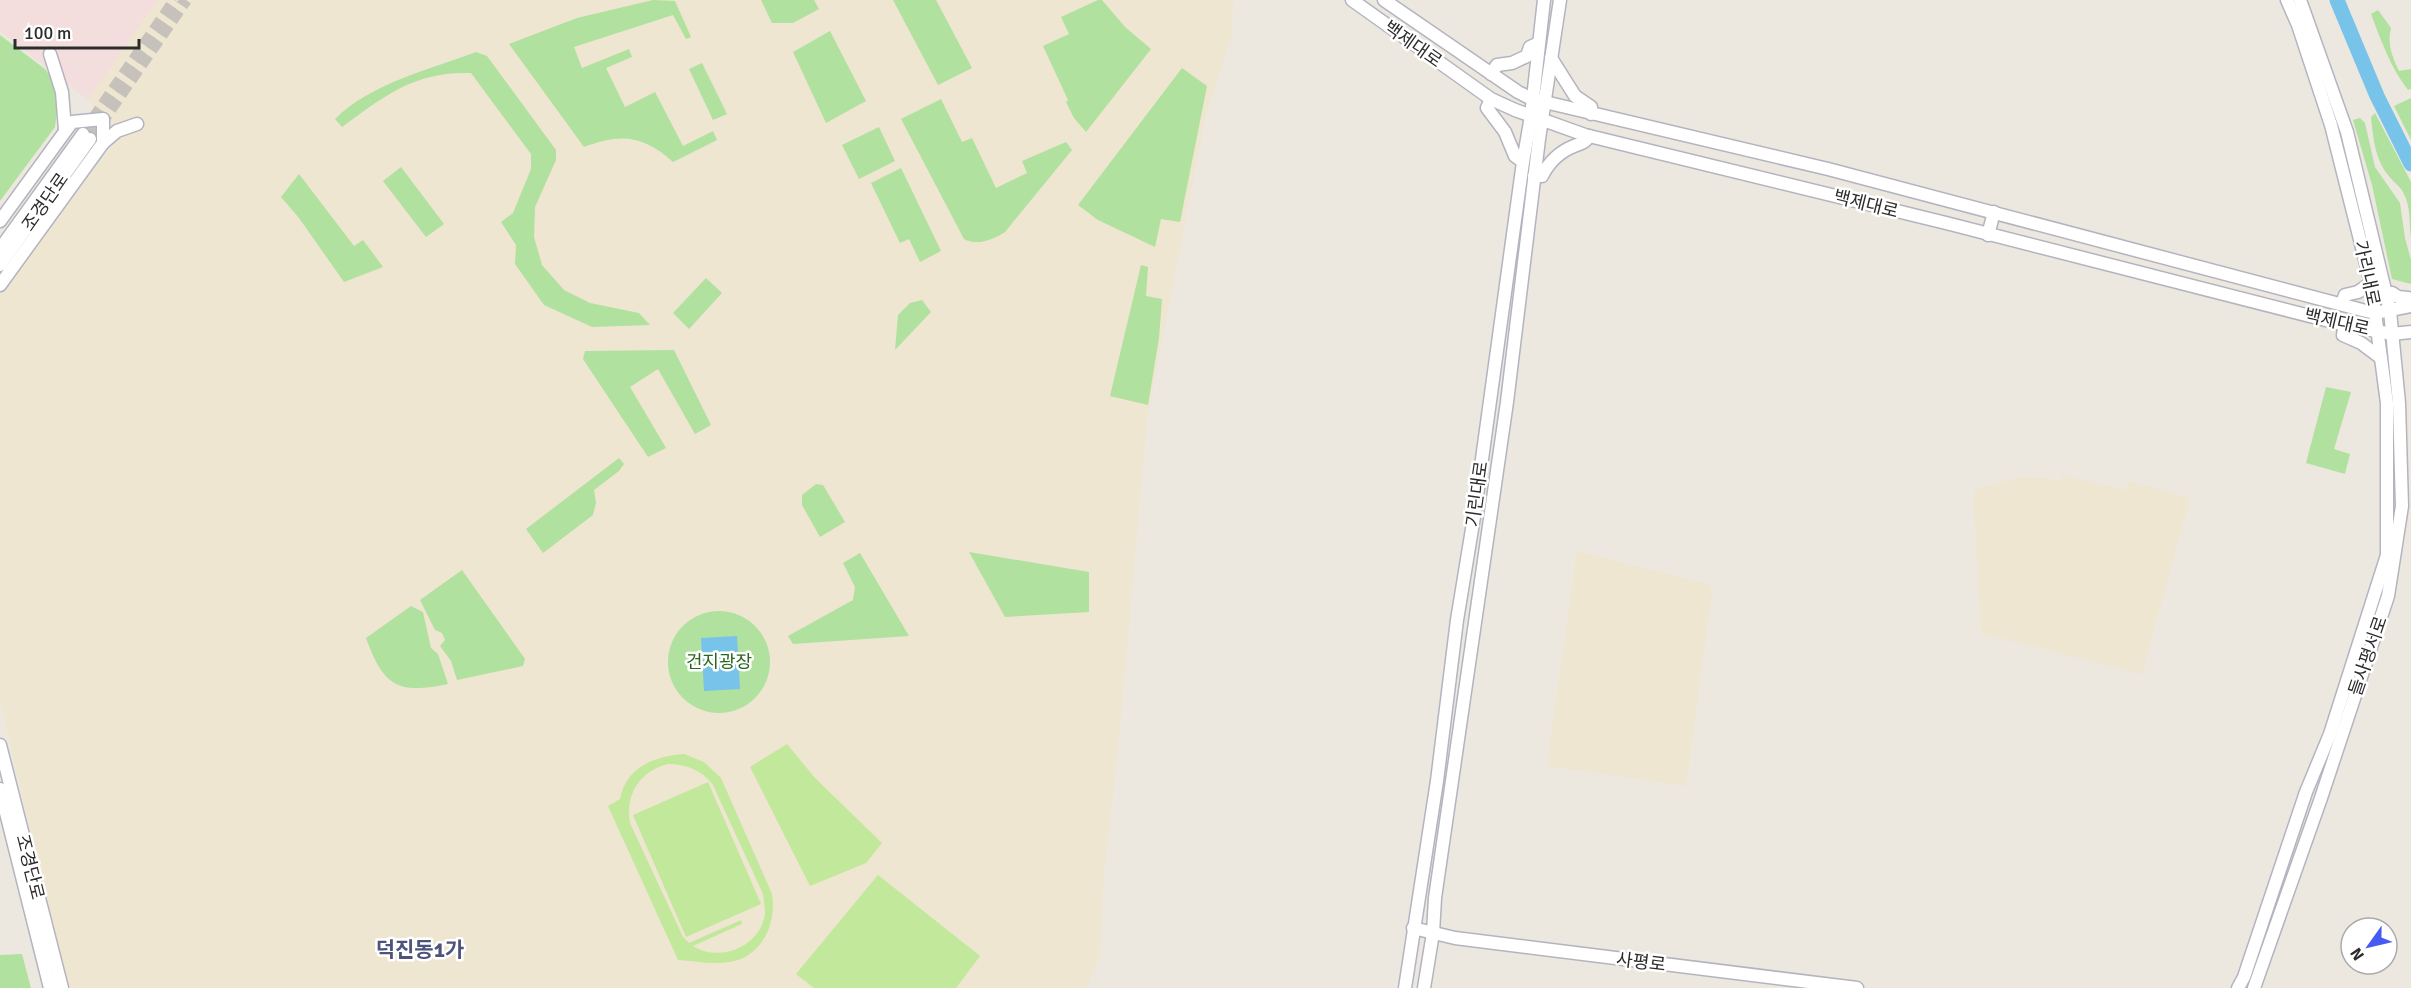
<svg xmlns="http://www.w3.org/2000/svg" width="2411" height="988" font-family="Signika,'Noto Sans KR',sans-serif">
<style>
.education{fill:#eee6d0}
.medical{fill:#f3dedd}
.green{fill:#b0e19f}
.pitch{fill:#c1e89b;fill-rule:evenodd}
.water{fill:#78c3ea}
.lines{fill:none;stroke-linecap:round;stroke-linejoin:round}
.river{stroke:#78c3ea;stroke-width:15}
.minor-tunnel{stroke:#c6c2bb;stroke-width:12;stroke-dasharray:12 6;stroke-linecap:butt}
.minor-casing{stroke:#b3b4bf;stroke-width:15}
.minor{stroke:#fff;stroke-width:12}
.labels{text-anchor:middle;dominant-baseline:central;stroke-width:5;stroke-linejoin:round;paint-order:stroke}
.street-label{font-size:18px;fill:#2c2c2c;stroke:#fff}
.park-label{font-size:18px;fill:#28681e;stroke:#fff}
.quarter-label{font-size:21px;font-weight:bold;fill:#4e537c;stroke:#fff}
</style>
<rect width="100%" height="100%" fill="#ede8df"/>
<g class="education">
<polygon points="0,0 1233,0 1232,34 1206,115 1147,418 1118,751 1104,872 1100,957 1086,988 68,988 0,701 0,294 123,132 88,100 0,31"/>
<polygon points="2062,476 2126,490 2129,481 2190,498 2142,674 1981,633 1974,508 1975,489 2021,477 2061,480"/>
<polygon points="1577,551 1708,584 1712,592 1686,786 1548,766 1549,750"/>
</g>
<polygon class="medical" points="0,0 157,0 88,100 0,31"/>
<g class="green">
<path d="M653 0 675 1 691 37 686 39 673 15 574 47 582 68 629 49 632 57 606 68 625 107 655 92 683 146 713 131 717 140 673 162C644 135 620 133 584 147L509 44 577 18Z"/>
<polygon points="761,0 814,0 819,9 793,23 772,23"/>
<polygon points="893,0 936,0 972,68 938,85"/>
<polygon points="1098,0 1102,0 1125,27 1151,49 1086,132 1074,118 1066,102 1068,100 1043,46 1069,34 1061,17"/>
<path d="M2378 10 2391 28C2387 44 2392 56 2399 71L2411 69V89L2408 90C2391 68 2381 41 2371 14Z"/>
<polygon points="830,31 866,101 826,123 793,52"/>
<polygon points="0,35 45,69 55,83 58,103 55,127 0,201"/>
<path d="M476 52 487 56 556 150V160L535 207 534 237 542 265 564 290 590 303 639 313 650 325 592 327 544 305 515 264 516 245 501 222 513 213 531 169V154L471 73C415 71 384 96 342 127L335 119C371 83 429 70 476 52Z"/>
<polygon points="702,63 727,114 713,120 689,69"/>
<polygon points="1182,68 1207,86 1180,222 1161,219 1155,247 1098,220 1078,205"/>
<polygon points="2411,98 2411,140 2394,106"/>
<path d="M941 99 962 142 972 138 996 188 1027 173 1022 161 1066 142 1072 150 1005 232C993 240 977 246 964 239L901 119Z"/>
<path d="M2375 113 2411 182V238C2409 223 2411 206 2403 192 2400 186 2392 181 2388 175 2375 159 2373 137 2371 117Z"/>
<polygon points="2360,118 2365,123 2375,167 2400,203 2405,238 2411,260 2411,284 2392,279 2372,185 2353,120"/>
<polygon points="879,127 895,161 859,179 842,145"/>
<polygon points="401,167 444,224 426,237 383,181"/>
<polygon points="901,168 941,251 920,262 909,239 900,243 871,183"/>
<polygon points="299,174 354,246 363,240 383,267 344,282 299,218 281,197"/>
<polygon points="1141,265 1148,267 1146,296 1162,299 1159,338 1148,405 1110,396"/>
<polygon points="706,278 722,293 689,329 673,313"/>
<polygon points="922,300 931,312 895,350 898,315 910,303"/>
<polygon points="674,350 711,425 695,434 658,369 630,387 666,448 648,457 583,359 585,351"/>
<polygon points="2326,387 2351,392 2334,449 2350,454 2345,474 2306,463"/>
<polygon points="619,458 624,464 619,471 594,490 596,503 593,515 543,553 526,529"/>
<polygon points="816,484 823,485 845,522 820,537 802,505 802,495"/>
<polygon points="969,552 1089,572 1089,612 1005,617"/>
<polygon points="860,553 909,636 793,644 788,636 853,600 855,587 843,563"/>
<polygon points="462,570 525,659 523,666 457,680 451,661 440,646 445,640 442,633 435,630 420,600"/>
<path d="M411 606 423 612 431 648 438 654 448 684C399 694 384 688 366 638Z"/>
<circle cx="719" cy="662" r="51"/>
<polygon points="22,954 31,988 0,988 0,955"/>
</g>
<g class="pitch">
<polygon points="787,744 815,778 882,843 866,863 810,886 750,767"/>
<path d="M684 754 704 762 721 778 772 894C777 923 762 957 730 962 713 965 695 961 678 960L608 806 620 799C626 767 655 756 684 754ZM668 764C686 764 702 770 713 785L763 894C764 901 765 908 765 914 760 947 720 963 693 946L742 924 741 920 689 943 683 937 630 823C625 794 640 771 668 764Z"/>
<polygon points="708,782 761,904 686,937 633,815"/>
<polygon points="878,875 980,956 956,988 814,988 796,974"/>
</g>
<polygon class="water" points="737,636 740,689 704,691 701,638"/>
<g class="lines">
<polyline class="river" points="2337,0 2377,96 2411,164"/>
<g class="minor-tunnel">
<polyline points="83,134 175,0"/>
<polyline points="90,139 186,0"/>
</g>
<defs>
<g id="minor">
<polyline points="1352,0 1491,99 1515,110 1585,135 1946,223 2345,325 2392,334 2411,332"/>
<polyline points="1384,0 1518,92 1532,99 1828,169 2362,310 2375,313 2411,306"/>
<polyline points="50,54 62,92 65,130"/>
<polyline points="1551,58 1575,96 1591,107 1591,114"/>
<polyline points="1491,74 1497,65 1512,63 1527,56 1530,47 1539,43"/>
<polyline points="1491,99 1487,108 1505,132 1515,156 1523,162"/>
<path d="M1534 176H1542C1549 162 1559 152 1574 146 1581 143 1584 144 1589 136"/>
<polyline points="0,221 72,122 103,119 103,143"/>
<polyline points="1988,235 1994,212"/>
<polyline points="0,249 83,134"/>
<polyline points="0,265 90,139"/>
<polyline points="0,285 103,143 117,131 137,124"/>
<polyline points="2385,294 2392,293 2398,297 2408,298 2411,306"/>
<polyline points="2342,304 2345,295 2358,292 2371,283"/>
<polyline points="2345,325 2343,335 2361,343 2381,358"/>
<polyline points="0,745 62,988"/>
<polyline points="0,789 50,988"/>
<polyline points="1413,928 1455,938 1857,988"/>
<polyline points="1405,988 1437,781 1457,620 1474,517 1523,162 1531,116 1544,0"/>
<polyline points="1424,988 1433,933 1435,898 1507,402 1539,139 1560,0"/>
<polyline points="2238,988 2244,977 2306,792 2330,734 2387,555 2387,403 2371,283 2331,125 2298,25 2287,0"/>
<polyline points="2254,988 2321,798 2388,596 2402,506 2399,403 2390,311 2347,132 2300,0"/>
</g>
</defs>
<use href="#minor" class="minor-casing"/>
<use href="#minor" class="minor"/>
</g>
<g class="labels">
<g class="street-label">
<text transform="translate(1413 44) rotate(35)">백제대로</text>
<text transform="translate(45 202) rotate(-55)">조경단로</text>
<text transform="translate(1866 204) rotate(14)">백제대로</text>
<text transform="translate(2367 273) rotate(78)">가리내로</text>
<text transform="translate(2337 322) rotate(13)">백제대로</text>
<text transform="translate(1477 494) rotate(-82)">기린대로</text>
<text transform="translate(2368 656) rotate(-71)">들사평서로</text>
<text transform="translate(30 867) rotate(76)">조경단로</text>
<text transform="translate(1641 962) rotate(7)">사평로</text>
</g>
<g class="park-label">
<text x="719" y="662">건지광장</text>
</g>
<g class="quarter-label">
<text x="420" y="950">덕진동1가</text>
</g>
</g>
<g transform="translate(2369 946) rotate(236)"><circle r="28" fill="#ffffff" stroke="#ababab" stroke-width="1.5"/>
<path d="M0-4.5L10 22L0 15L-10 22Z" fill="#475af2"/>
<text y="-9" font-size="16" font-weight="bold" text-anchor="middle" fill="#2c2c2c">N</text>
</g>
<path d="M15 39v9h124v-9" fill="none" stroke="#2c2c2c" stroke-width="3"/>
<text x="24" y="39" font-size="18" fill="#2c2c2c" stroke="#ffffff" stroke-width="4.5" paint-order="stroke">100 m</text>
</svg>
